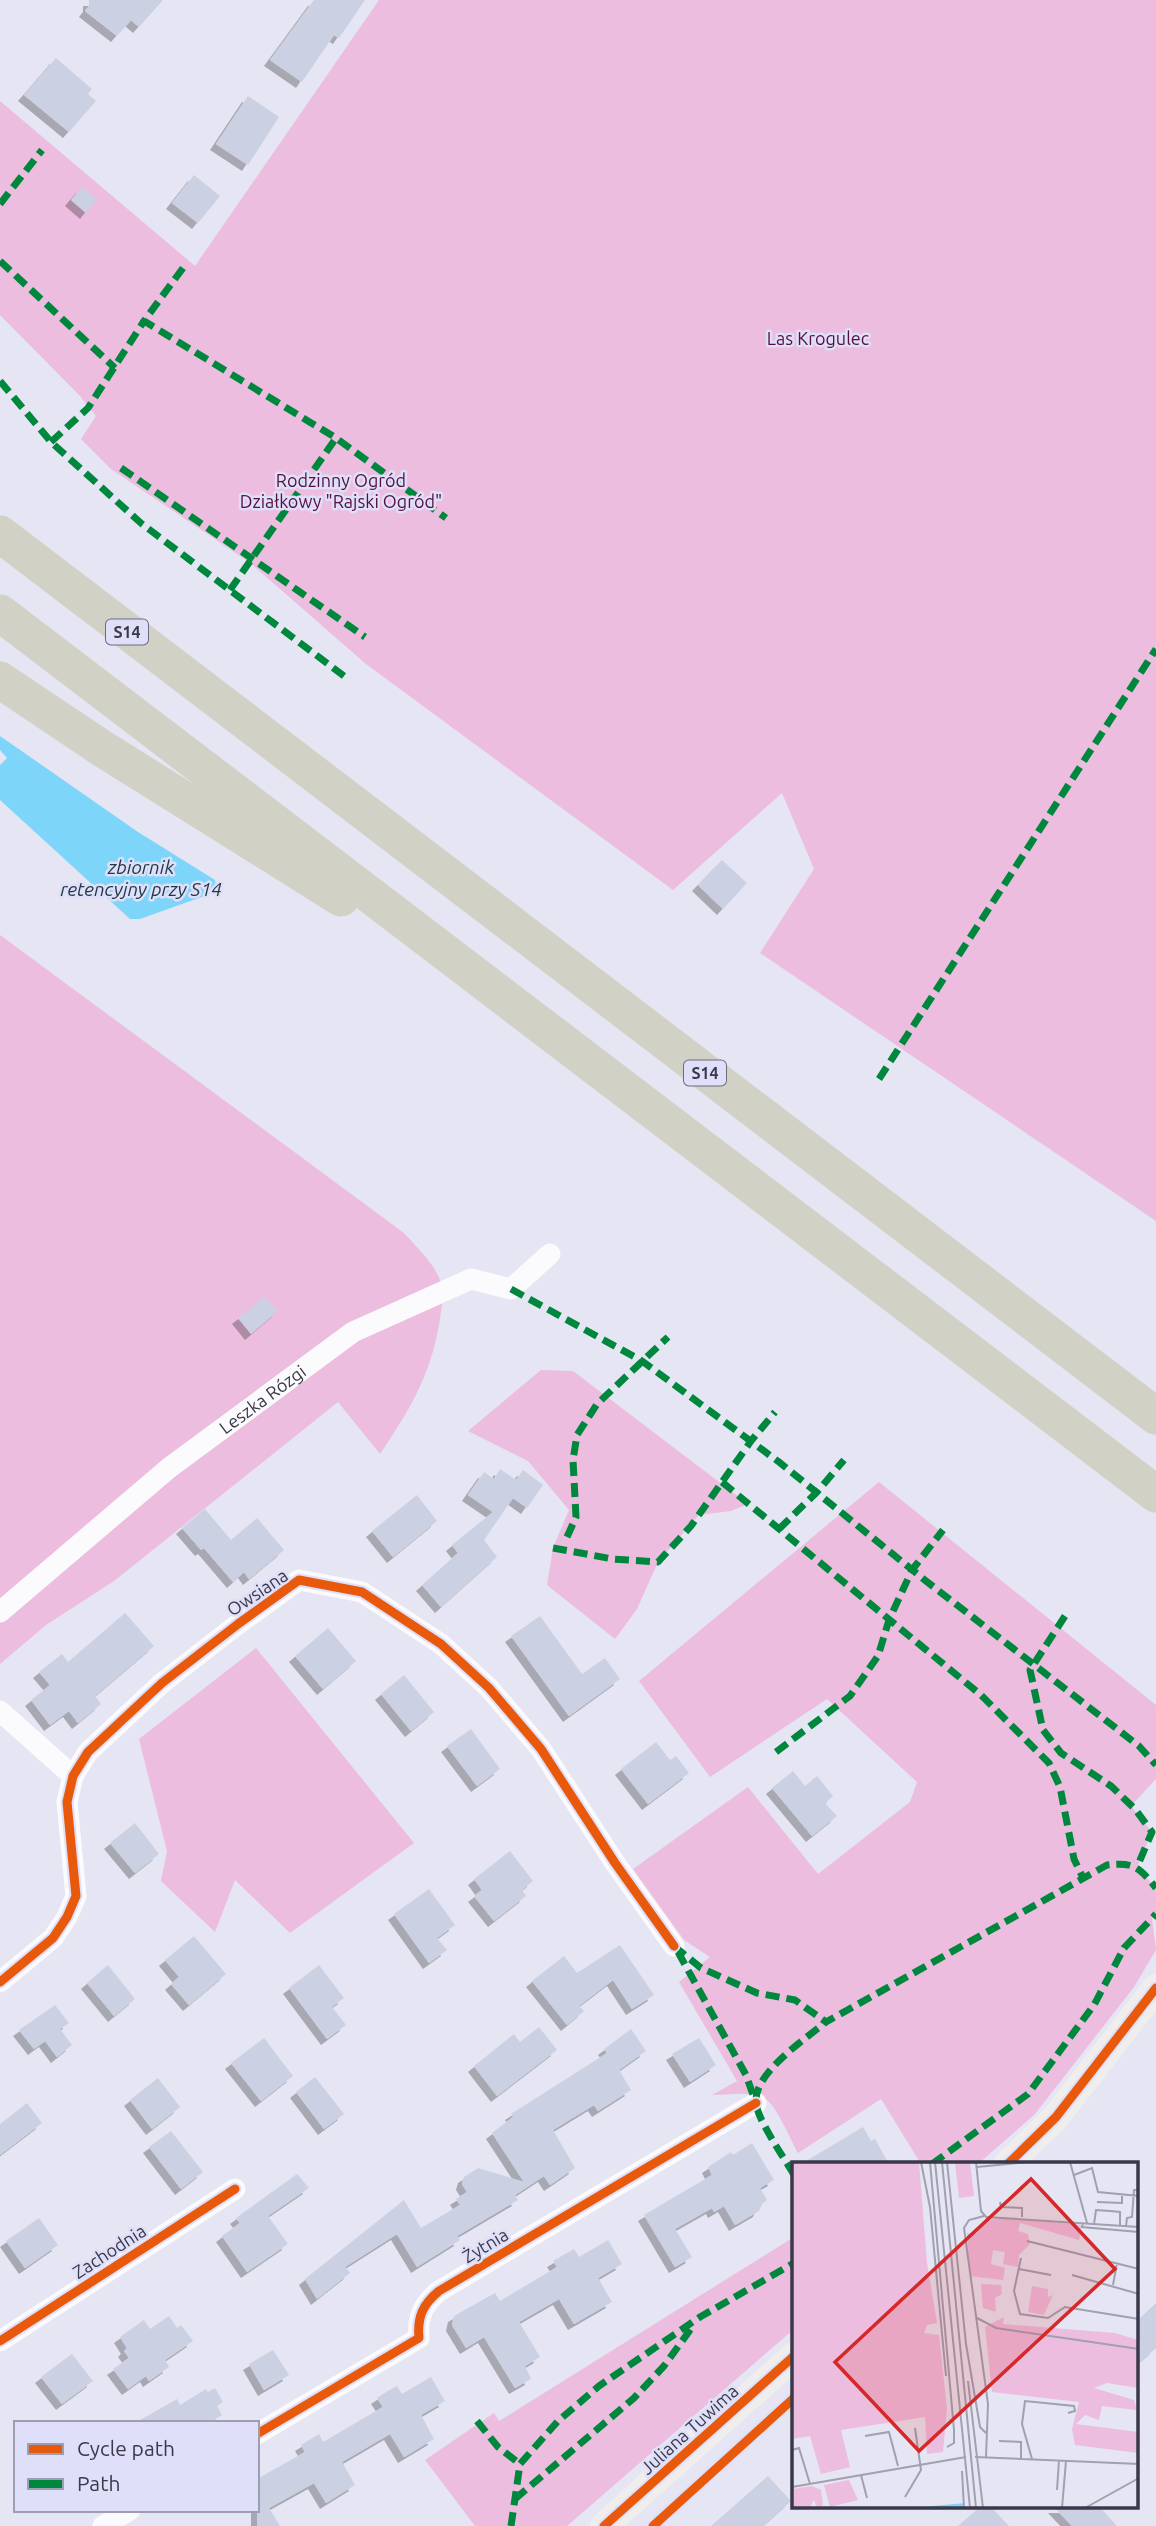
<svg xmlns="http://www.w3.org/2000/svg" width="1156" height="2526" font-family="Ubuntu,sans-serif">
<style>
.green{fill:#ecbdde}
.water{fill:#7dd6fa}
.building{fill:#cbd1e3;filter:url(#shadow)}
.lines{fill:none;stroke-linecap:round;stroke-linejoin:round}
.street{stroke:#fbfbfd;stroke-width:21}
.secondary{stroke:#efeeec;stroke-width:28}
.highway{stroke:#d2d1c5;stroke-width:37}
.quiet{stroke:#00873e;stroke-width:7;stroke-dasharray:14 7;stroke-linecap:butt}
.cycleway-casing{stroke:#dfdff9;stroke-width:13}
.cycleway{stroke:#e8590c;stroke-width:9}
.labels{text-anchor:middle;dominant-baseline:central;stroke-width:5;stroke-linejoin:round;paint-order:stroke}
.shield{fill:#dfdff9;stroke:#6b6b7e;stroke-width:2}
.shield-label{font-size:16px;font-weight:bold;fill:#39394a}
.park-label{font-size:18px;fill:#56103f;stroke:#dfdff9}
.street-label{font-size:18px;fill:#39394a;stroke:#dfdff9}
.water-label{font-size:19px;font-style:italic;fill:#1d3842;stroke:#dfdff9}
.inset-river{fill:none;stroke:#7dd6fa;stroke-width:3.5}
.inset-road{fill:none;stroke:#a0a0af;stroke-width:2}
.view{fill:#d62828;fill-opacity:0.15;stroke:#d62828;stroke-width:3.5}
.inset-edge{fill:none;stroke:#39394a;stroke-width:3.5}
</style>
<defs>
<filter id="shadow"><feDropShadow dx="-6" dy="6" stdDeviation="0" flood-color="#0004"/></filter>
</defs>
<rect width="100%" height="100%" fill="#e5e5f3"/>
<g class="green">
<polygon points="379,0 1156,0 1156,1221 760,953 814,869 782,793 673,890 366,664 249,562 111,469 81,439 96,416 80,396 0,315 0,101 195,266"/>
<path d="M0 935 404 1233C419 1250 438 1266 443 1290 444 1296 442 1305 441 1311 434 1369 412 1407 380 1454L338 1402 114 1581 46 1625 0 1664Z"/>
<polygon points="541,1370 573,1371 748,1504 731,1511 699,1515 658,1562 637,1609 615,1639 547,1585 553,1548 569,1510 528,1461 468,1431"/>
<path d="M879 1482 1156 1705V1779L1131 1806 1152 1832 1137 1867 1156 1888V1914L1152 1919 1156 1950 1134 1987 1035 2114 978 2164H921L881 2099 798 2153C790 2139 778 2109 767 2100 754 2090 728 2095 712 2095L737 2081 679 1982 710 1957 684 1940 633 1869 748 1787 818 1874 910 1802 917 1782 827 1699 710 1777 639 1681Z"/>
<polygon points="256,1648 414,1843 290,1933 235,1880 215,1932 161,1881 167,1851 139,1739"/>
<polygon points="794,2237 794,2329 567,2526 475,2526 425,2460 494,2413 499,2421"/>
</g>
<polygon class="water" points="0,736 138,832 215,880 216,886 210,894 140,919 130,919 0,800 0,765 7,758 0,750"/>
<g class="building">
<polygon points="89,0 163,0 139,27 131,20 117,36 85,11 89,6"/>
<polygon points="314,0 365,0 339,38 334,35 302,82 270,60"/>
<polygon points="56,58 92,89 88,94 96,101 69,132 24,95"/>
<polygon points="248,96 279,117 248,165 216,144"/>
<polygon points="194,175 220,196 198,223 172,203"/>
<polygon points="82,187 97,199 86,213 71,200"/>
<polygon points="722,860 747,883 723,909 698,885"/>
<polygon points="265,1297 278,1311 251,1334 238,1318"/>
<polygon points="500,1469 516,1480 523,1470 543,1485 527,1508 513,1498 484,1540 497,1557 441,1607 422,1585 458,1553 452,1545 493,1512 468,1495 484,1472 494,1479"/>
<polygon points="417,1495 437,1521 393,1557 372,1531"/>
<polygon points="205,1509 231,1540 257,1518 284,1550 249,1579 244,1572 233,1582 204,1548 201,1550 182,1528"/>
<polygon points="125,1613 154,1646 95,1696 101,1704 78,1723 69,1711 50,1725 31,1700 50,1685 39,1672 62,1654 68,1662"/>
<polygon points="540,1616 582,1674 605,1658 620,1679 569,1716 511,1636"/>
<polygon points="328,1628 356,1661 323,1689 295,1656"/>
<polygon points="404,1675 434,1712 411,1731 381,1694"/>
<polygon points="471,1729 500,1769 477,1786 447,1746"/>
<polygon points="656,1742 670,1760 676,1756 689,1773 648,1804 621,1769"/>
<polygon points="793,1771 805,1786 817,1776 833,1796 825,1803 837,1816 812,1836 772,1788"/>
<polygon points="135,1823 159,1854 135,1873 110,1843"/>
<polygon points="510,1851 533,1881 522,1890 526,1896 494,1921 474,1896 482,1890 474,1879"/>
<polygon points="429,1889 455,1925 437,1938 447,1950 429,1963 394,1914"/>
<polygon points="194,1936 226,1974 189,2005 171,1984 179,1977 165,1960"/>
<polygon points="620,1945 654,1995 632,2009 613,1980 579,2006 584,2011 567,2025 532,1981 564,1956 577,1973"/>
<polygon points="108,1965 135,1999 114,2016 87,1983"/>
<polygon points="319,1965 344,1998 332,2007 346,2025 327,2039 289,1988"/>
<polygon points="55,2005 69,2023 60,2029 72,2045 57,2057 45,2041 34,2049 19,2030"/>
<polygon points="539,2027 557,2050 497,2096 474,2066 514,2034 520,2042"/>
<polygon points="631,2029 646,2051 619,2070 631,2090 598,2111 594,2105 553,2130 575,2168 550,2185 544,2176 515,2195 518,2200 457,2236 460,2240 417,2267 397,2234 345,2267 350,2273 317,2299 305,2279 404,2200 421,2228 460,2205 456,2199 467,2192 462,2184 464,2177 478,2168 524,2182 492,2133 513,2117 511,2114 607,2053 604,2049"/>
<polygon points="264,2038 293,2076 261,2101 231,2063"/>
<polygon points="699,2038 716,2065 690,2082 672,2054"/>
<polygon points="315,2077 344,2114 324,2129 296,2092"/>
<polygon points="158,2078 180,2107 152,2129 130,2100"/>
<polygon points="27,2103 42,2123 0,2155 0,2124"/>
<polygon points="863,2127 871,2141 875,2139 889,2164 801,2164"/>
<polygon points="171,2131 203,2172 181,2189 149,2147"/>
<polygon points="752,2143 774,2180 760,2188 767,2200 762,2204 759,2211 735,2225 724,2206 714,2212 712,2208 675,2229 692,2257 675,2267 644,2215 712,2175 708,2167 731,2152 733,2155"/>
<polygon points="297,2174 309,2188 268,2216 288,2244 247,2272 222,2236 240,2223 236,2218"/>
<polygon points="39,2218 58,2245 25,2268 6,2241"/>
<polygon points="608,2240 622,2264 598,2278 612,2302 574,2324 559,2299 519,2322 540,2357 525,2366 531,2379 515,2388 484,2337 466,2348 452,2325 454,2316 495,2293 500,2301 557,2267 553,2261 574,2249 579,2257"/>
<polygon points="1156,2303 1156,2348 1137,2365 1137,2321"/>
<polygon points="169,2316 177,2328 181,2325 193,2341 165,2360 169,2367 149,2381 146,2376 128,2389 113,2369 129,2358 124,2351 127,2348 120,2337 144,2320 150,2329"/>
<polygon points="273,2350 289,2375 264,2390 249,2364"/>
<polygon points="72,2354 93,2381 62,2404 41,2377"/>
<polygon points="431,2377 445,2401 421,2415 434,2439 404,2457 390,2434 342,2462 355,2485 326,2503 314,2483 269,2508 280,2526 257,2526 257,2479 305,2452 301,2445 319,2434 323,2442 383,2407 377,2398 386,2392 397,2386 402,2394"/>
<polygon points="215,2388 223,2402 217,2406 222,2415 209,2423 135,2423 177,2399 180,2405 206,2389 208,2392"/>
<polygon points="768,2476 791,2501 763,2526 711,2526"/>
<polygon points="980,2507 991,2507 1009,2526 958,2526"/>
<polygon points="1054,2507 1100,2507 1117,2526 1072,2526"/>
</g>
<g class="lines">
<g class="street">
<path id="s1" d="M0 1612 169 1468 353 1332 471 1279 511 1289 550 1254"/>
<polyline points="0,1711 73,1776"/>
<polyline points="0,1982 53,1938 67,1917 76,1896 67,1802 73,1776 88,1752 162,1683 238,1624 299,1580 362,1592 441,1644 489,1688 541,1749 615,1863 674,1946"/>
<polyline points="0,2341 235,2189"/>
<path d="M257 2434 419 2338C417 2317 423 2304 439 2291L756 2103"/>
<polyline points="103,2526 130,2510"/>
</g>
<g class="secondary">
<polyline points="1008,2164 1056,2117 1156,1988"/>
<polyline points="604,2526 794,2356"/>
</g>
<g class="highway">
<polyline points="0,534 1156,1416"/>
<polyline points="0,613 1156,1494"/>
<polyline points="0,680 103,749 341,898"/>
</g>
<g class="quiet">
<polyline points="0,204 42,150"/>
<polyline points="0,261 115,368"/>
<polyline points="183,268 144,321 336,438 446,518"/>
<polyline points="0,381 51,442 142,524 344,676"/>
<polyline points="51,442 88,408 144,321"/>
<polyline points="121,468 365,637"/>
<polyline points="230,590 336,438"/>
<polyline points="879,1079 1156,649"/>
<polyline points="511,1289 642,1361 779,1462 926,1581 1139,1746 1156,1765"/>
<polyline points="722,1482 981,1695 1049,1763 1060,1787 1074,1859 1083,1878"/>
<polyline points="779,1529 817,1492 844,1460"/>
<polyline points="567,1537 576,1517 573,1460 577,1435 597,1404 668,1337"/>
<polyline points="553,1548 613,1559 658,1562 691,1526 751,1441 775,1412"/>
<polyline points="1065,1616 1030,1670 1043,1730 1061,1753 1111,1786 1135,1809 1152,1832 1137,1867"/>
<polyline points="776,1752 850,1696 878,1656 889,1620 912,1570 943,1530"/>
<path d="M674 1946 701 1968 757 1993 795 2000 826 2022 1107 1865C1134 1862 1139 1867 1156 1888"/>
<polyline points="678,1952 746,2075 756,2103"/>
<polyline points="932,2164 1028,2094 1094,2005 1124,1948 1156,1914"/>
<path d="M794 2175C785 2159 756 2118 756 2102 754 2073 805 2039 826 2022"/>
<polyline points="477,2421 498,2447 520,2464"/>
<polyline points="515,2499 634,2398 664,2366 693,2326"/>
<polyline points="511,2526 520,2464 558,2421 599,2386 700,2317 794,2263"/>
</g>
<defs>
<g id="cycleway">
<polyline points="0,1982 53,1938 67,1917 76,1896 67,1802 73,1776 88,1752 162,1683 238,1624 299,1580 362,1592 441,1644 489,1688 541,1749 615,1863 674,1946"/>
<polyline points="1008,2164 1056,2117 1156,1988"/>
<polyline points="0,2341 235,2189"/>
<path d="M257 2434 419 2338C417 2317 423 2304 439 2291L756 2103"/>
<polyline points="604,2526 794,2356"/>
<polyline points="653,2526 794,2398"/>
</g>
</defs>
<use href="#cycleway" class="cycleway-casing"/>
<use href="#cycleway" class="cycleway"/>
</g>
<g class="labels">
<g class="shield">
<rect x="106" y="619.5" width="42" height="25" rx="5"/>
<rect x="684" y="1060.5" width="42" height="25" rx="5"/>
</g>
<g class="shield-label">
<text x="127" y="632">S14</text>
<text x="705" y="1073">S14</text>
</g>
<g class="park-label">
<text x="818" y="338">Las Krogulec</text>
<text x="341" y="480">Rodzinny Ogród<tspan x="341" dy="21">Działkowy "Rajski Ogród"</tspan></text>
</g>
<g class="street-label">
<text stroke="none"><textPath href="#s1" startOffset="338">Leszka Rózgi</textPath></text>
<text transform="translate(257 1592) rotate(-34)">Owsiana</text>
<text transform="translate(485 2245) rotate(-31)">Żytnia</text>
<text transform="translate(109 2251) rotate(-33)">Zachodnia</text>
<text transform="translate(689 2429) rotate(-42)">Juliana Tuwima</text>
</g>
<g class="water-label">
<text x="141" y="867">zbiornik<tspan x="141" dy="22">retencyjny przy S14</tspan></text>
</g>
</g>
<g transform="translate(792 2162)">
<rect width="346" height="346" fill="#e5e5f3"/>
<path d="M0 0H127L135 101 145 161 135 163 132 171 147 173 155 247 151 290 135 292 133 255 49 268 58 305 29 312 18 274 0 277ZM163 0H178L182 34 167 36ZM216 56 290 63 287 78 228 61 226 69 236 72 238 82 227 93 226 105 211 102 213 90 201 88 199 102 213 106 211 118 178 114 175 71H185L194 58ZM189 122 209 123 210 132 203 136 204 150 191 146ZM240 124 256 127V135L261 133 252 153 236 150ZM212 155 211 162 323 171 346 178V226L315 221 302 226 342 238 345 248 310 244 307 258 293 253 284 262 346 270V291L283 283 280 267 287 240 200 230 193 165ZM57 318 66 338 38 345 32 323ZM20 324 29 328 31 343 25 346 22 338 18 345 0 346V327Z" fill="#ecbdde"/>
<path class="inset-river" d="M138 346 171 343"/>
<path class="inset-road" d="M129 0 138 45 154 214M138 0 162 268V281L155 285M143 0 178 346M150 0 184 346M155 0 174 182 188 265 194 271M184 0 189 49 194 55 347 65M278 0 295 61M185 5 236 0M282 13 300 6 306 30 347 34M208 40 209 45 230 46V55M305 40 330 41V32M192 54 177 58 172 66 196 242 194 295M291 61 290 65 347 70M302 62 304 48 318 49 328 50V63M334 64 335 56 340 55 342 28H347M235 79 347 107M229 96 222 129 228 152 256 156 273 145 347 157M227 107 259 113M280 113 347 132M321 123 325 101M185 156 204 166 347 187M176 219 191 346M73 274 97 270 106 304M207 279 229 280V297M0 288 7 286 18 322M183 295 347 302M240 297 230 262 233 239 282 244 283 249 276 251M170 309 172 346M69 313 75 336M0 325 174 295M265 328 267 298M113 335 129 308 123 266M270 346 274 299M293 346 347 316"/>
<path class="view" d="M239 17 323 107 127 289 43 200Z"/>
<rect width="346" height="346" class="inset-edge"/>
</g>
<rect x="14" y="2421" width="245" height="91" fill="#dfdff9" stroke="#9d9db3" stroke-width="2"/>
<rect x="28" y="2444" width="35" height="10" fill="#e8590c" stroke="#9d9db3" stroke-width="2"/>
<text x="77" y="2456" font-size="21" fill="#39394a">Cycle path</text>
<rect x="28" y="2479" width="35" height="10" fill="#00873e" stroke="#9d9db3" stroke-width="2"/>
<text x="77" y="2491" font-size="21" fill="#39394a">Path</text>
</svg>
